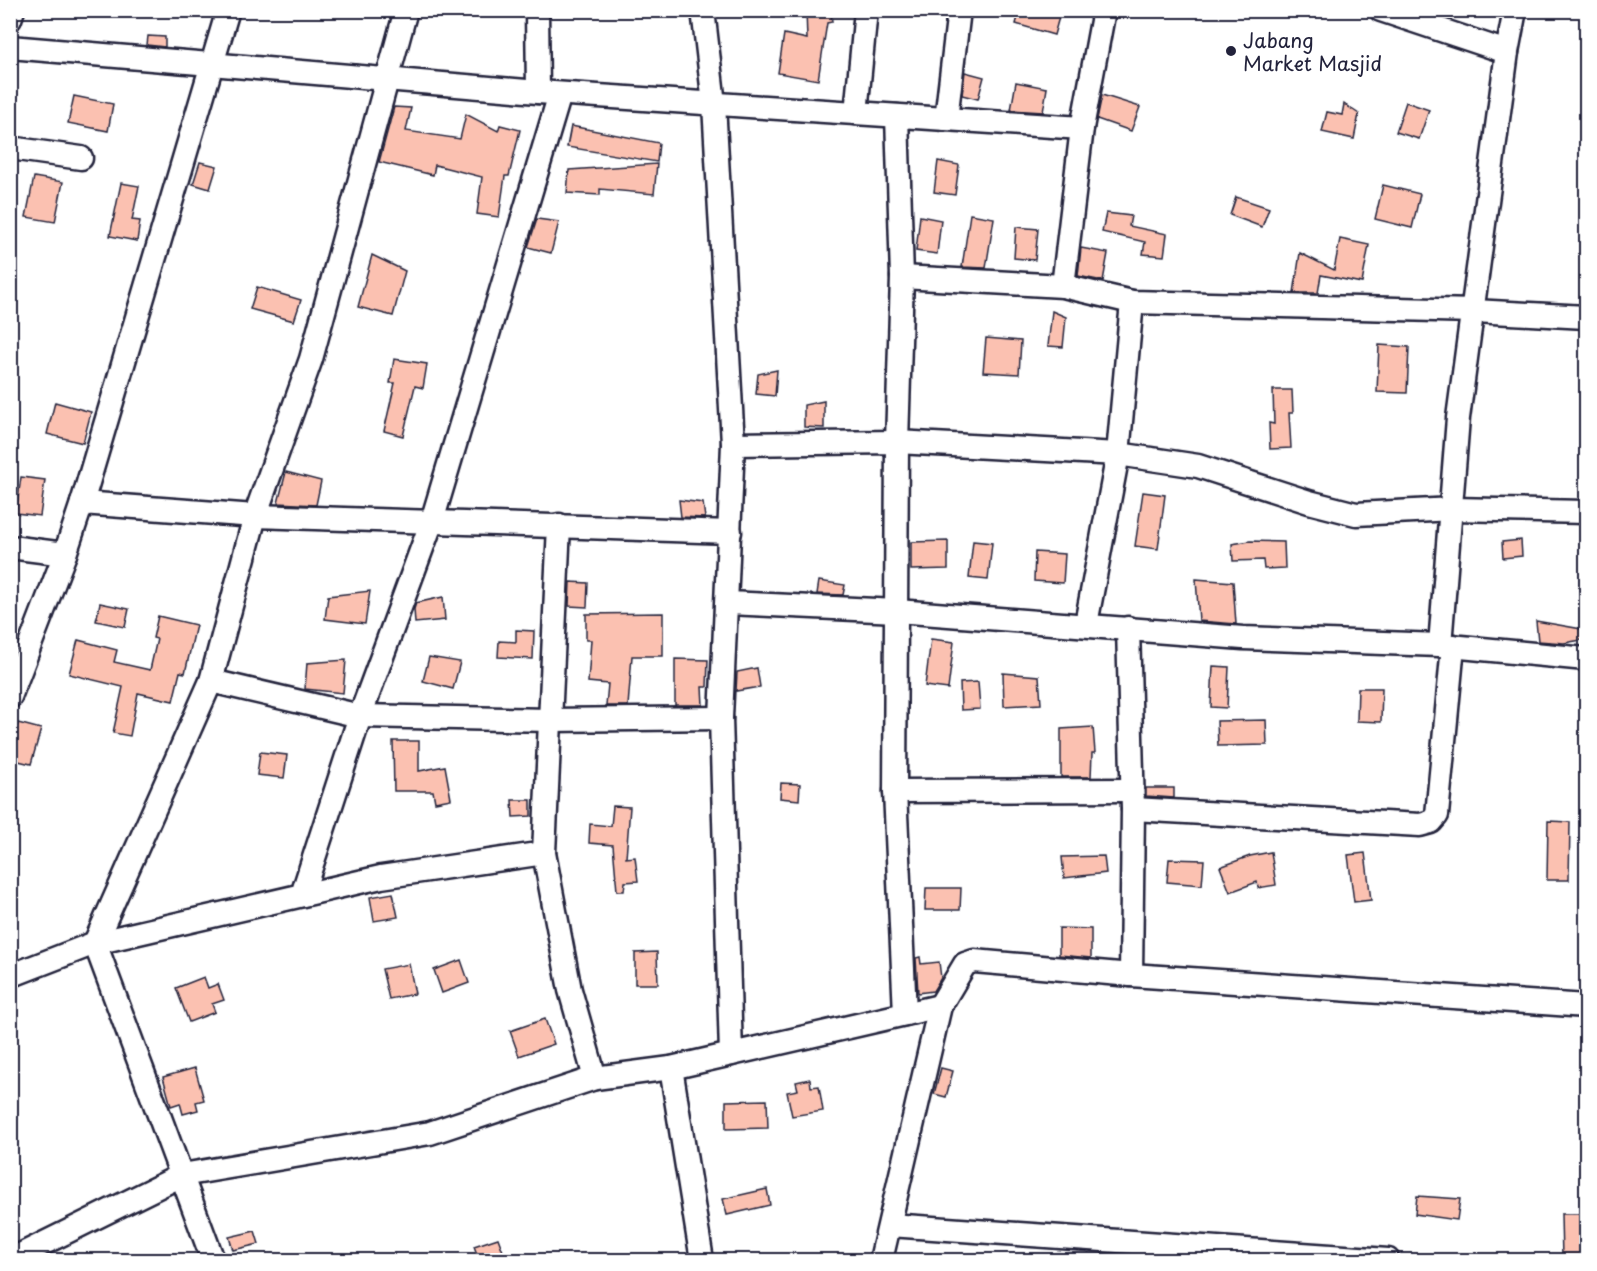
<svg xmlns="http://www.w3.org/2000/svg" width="1597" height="1271" font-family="'Playpen Sans',sans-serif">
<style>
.building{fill:#fbc1b1;stroke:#22223b;stroke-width:1.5}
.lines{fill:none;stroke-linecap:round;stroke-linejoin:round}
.minor-casing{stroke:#22223b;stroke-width:27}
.minor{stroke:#fff;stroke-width:22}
.poi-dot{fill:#22223b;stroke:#fff;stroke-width:2}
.labels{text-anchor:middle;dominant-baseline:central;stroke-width:4.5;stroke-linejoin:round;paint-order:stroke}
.poi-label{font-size:20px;fill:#22223b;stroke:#fff;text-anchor:start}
</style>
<rect width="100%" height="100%" fill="#fff"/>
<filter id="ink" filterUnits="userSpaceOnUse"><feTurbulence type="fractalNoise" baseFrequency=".0167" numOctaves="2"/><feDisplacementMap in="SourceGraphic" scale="12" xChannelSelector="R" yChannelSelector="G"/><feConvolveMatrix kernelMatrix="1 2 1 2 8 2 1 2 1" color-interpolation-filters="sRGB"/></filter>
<g filter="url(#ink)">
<g class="building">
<polygon points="806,10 831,10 832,22 827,23 818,80 778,73 784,34 807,39"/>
<polygon points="1020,10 1061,10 1054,35 1016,24"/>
<polygon points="148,36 165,37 165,47 147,45"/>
<polygon points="965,72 984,77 978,99 962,95"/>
<polygon points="1016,82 1047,88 1043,112 1011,110"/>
<polygon points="1102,95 1140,107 1131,131 1097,119"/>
<polygon points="74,96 113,104 108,131 68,123"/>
<polygon points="1406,102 1429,110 1419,139 1396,132"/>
<polygon points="1344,104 1359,114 1354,139 1322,132 1327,112 1342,115"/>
<polygon points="394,107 411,108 406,131 460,139 466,114 498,131 500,125 520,130 509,176 505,176 499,217 477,214 482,177 435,165 433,175 379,162"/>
<polygon points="571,126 659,143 657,162 567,147"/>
<polygon points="938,161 959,165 955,195 934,192"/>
<polygon points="200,162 217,166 210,189 193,184"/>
<polygon points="657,164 654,194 600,189 600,195 567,193 569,170"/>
<polygon points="34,177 63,182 55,222 26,217"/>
<polygon points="121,183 139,186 132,220 140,221 137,241 110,236"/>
<polygon points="1383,185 1420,194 1412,228 1375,219"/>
<polygon points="1236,197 1269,208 1262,227 1230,215"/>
<polygon points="1106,213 1131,216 1129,226 1167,234 1164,256 1143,254 1145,242 1102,232"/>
<polygon points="970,214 994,218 986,268 962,267"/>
<polygon points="920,216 941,220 937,254 916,251"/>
<polygon points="537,219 559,222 551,253 528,247"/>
<polygon points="1016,227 1038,229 1035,260 1014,258"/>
<polygon points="1340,239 1369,245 1362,283 1321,275 1318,293 1294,293 1300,253 1334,270"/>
<polygon points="1081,248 1108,253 1103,281 1078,276"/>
<polygon points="372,255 405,271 393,316 358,307"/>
<polygon points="257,287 301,300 294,321 250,309"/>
<polygon points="1052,311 1066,317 1063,347 1048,346"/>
<polygon points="986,338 1021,341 1019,374 983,372"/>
<polygon points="1379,345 1409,347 1407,393 1377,392"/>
<polygon points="394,359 427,364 423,388 415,386 403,436 384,431 395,383 390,383"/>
<polygon points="777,370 775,396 756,394 758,374"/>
<polygon points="1273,390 1292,390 1293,413 1289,413 1291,448 1270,449 1269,423 1274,424"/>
<polygon points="824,401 824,428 804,427 804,405"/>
<polygon points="55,402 91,412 83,443 47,434"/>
<polygon points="286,472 321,481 316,505 278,503"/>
<polygon points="21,477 45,480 40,516 16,513"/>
<polygon points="1143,492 1165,495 1158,549 1135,546"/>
<polygon points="679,500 703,503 705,518 681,517"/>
<polygon points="1521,540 1522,556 1503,558 1502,542"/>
<polygon points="948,541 948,569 911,570 911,542"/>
<polygon points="973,541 992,543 988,580 969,578"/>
<polygon points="1250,541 1284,542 1285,568 1264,569 1263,560 1233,561 1232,544"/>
<polygon points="1035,552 1065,554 1063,583 1034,581"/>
<polygon points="1196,579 1233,582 1236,624 1199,621"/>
<polygon points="819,581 845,585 843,595 817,594"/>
<polygon points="570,582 588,583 587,607 569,606"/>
<polygon points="370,591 365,624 325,619 328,596"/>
<polygon points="443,597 445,620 415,623 414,609 416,603"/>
<polygon points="100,603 129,609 125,627 96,621"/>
<polygon points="663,613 663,656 632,656 628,706 606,706 608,684 588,682 591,640 586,640 586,614"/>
<polygon points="158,616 196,625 185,673 180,672 173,701 138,693 130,736 113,733 123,687 69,674 78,640 117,650 114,662 150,670 157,639 153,638"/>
<polygon points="1536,621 1587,630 1587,639 1564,643 1538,641"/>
<polygon points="516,630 534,631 533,659 498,657 499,641 516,642"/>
<polygon points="931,639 954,642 948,689 925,686"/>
<polygon points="429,657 460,662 453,689 423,681"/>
<polygon points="675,659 708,660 707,687 702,687 703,705 675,705"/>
<polygon points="346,660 343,693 305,689 307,663"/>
<polygon points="1213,666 1229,667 1227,708 1211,707"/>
<polygon points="757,668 760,687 736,691 737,672"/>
<polygon points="1003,673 1039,676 1041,704 1004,706"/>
<polygon points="978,682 980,709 961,710 960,683"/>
<polygon points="1358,688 1382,688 1381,722 1357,721"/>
<polygon points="1266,720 1267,745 1218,746 1217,721"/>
<polygon points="18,723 41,729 31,764 10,759"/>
<polygon points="1093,727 1095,753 1092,753 1091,777 1061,777 1061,729"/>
<polygon points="393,741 419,741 419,771 445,766 451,799 435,802 433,791 394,791"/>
<polygon points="260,752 287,755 284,778 257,775"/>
<polygon points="781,783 800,784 799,800 780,798"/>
<polygon points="1146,788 1174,788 1174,798 1146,796"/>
<polygon points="512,800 531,800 531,816 513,817"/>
<polygon points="613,806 630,807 626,858 635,857 638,881 625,882 624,891 617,891 613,845 589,843 590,824 611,826"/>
<polygon points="1548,821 1570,822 1569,880 1547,880"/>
<polygon points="1271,852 1276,885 1258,888 1257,882 1230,892 1220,867 1250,856"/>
<polygon points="1365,853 1371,900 1354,902 1348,855"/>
<polygon points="1104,856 1106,873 1064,878 1062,857"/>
<polygon points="1169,859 1204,860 1202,885 1167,882"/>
<polygon points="926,888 961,888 960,910 925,910"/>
<polygon points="393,893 398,917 374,921 370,897"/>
<polygon points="1059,928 1091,929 1091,958 1059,955"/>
<polygon points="657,952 658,984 635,984 635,953"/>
<polygon points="920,957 921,964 939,962 941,978 933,991 918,993 916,958"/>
<polygon points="461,960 469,983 442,993 434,970"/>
<polygon points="409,964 415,994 389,999 382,969"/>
<polygon points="204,977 208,988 218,984 224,1000 212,1004 215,1012 189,1022 176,988"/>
<polygon points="545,1019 554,1044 519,1056 510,1031"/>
<polygon points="195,1068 204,1100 196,1102 198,1110 183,1114 180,1103 171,1106 163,1077"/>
<polygon points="941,1068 953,1071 946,1097 934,1094"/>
<polygon points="810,1079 811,1087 819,1086 823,1111 792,1116 787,1092 798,1090 796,1082"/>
<polygon points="767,1100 768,1128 726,1129 726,1101"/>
<polygon points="767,1189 770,1205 727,1215 723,1199"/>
<polygon points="1417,1196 1460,1199 1457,1220 1415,1214"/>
<polygon points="1561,1214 1587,1214 1587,1259 1562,1259"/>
<polygon points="255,1231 259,1244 233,1250 229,1237"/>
<polygon points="498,1238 504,1254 479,1260 474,1246"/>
</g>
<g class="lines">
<defs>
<g id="minor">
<polyline points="537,10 538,92"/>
<polyline points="703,10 714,104 733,444 721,718 731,1054"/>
<polyline points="1381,10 1507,52"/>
<polyline points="10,19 13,10"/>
<polyline points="10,47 538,92 1082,128"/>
<polyline points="856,113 866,10"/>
<polyline points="897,116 902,277 897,442 895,791 905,1014"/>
<polyline points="946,119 959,10"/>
<polyline points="10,148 81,158"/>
<polyline points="902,277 1063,286 1132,302 1474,311 1586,317"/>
<polyline points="1063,286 1082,128 1104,10"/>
<polyline points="733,444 897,442 1118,454 1198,466 1309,502 1356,514 1453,509 1586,512"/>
<polyline points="82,503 228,10"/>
<polyline points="559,525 544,853 570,990 595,1078"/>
<polyline points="10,547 65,554 82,503 255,516 730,532"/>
<polyline points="728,603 897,611 1243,638 1440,645 1586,659"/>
<polyline points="1086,624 1118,454 1132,302"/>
<polyline points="1128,628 1133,809 1131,975"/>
<polyline points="1440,645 1458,418 1507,52 1515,10"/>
<polyline points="211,681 360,716 550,720 721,718"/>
<polyline points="10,697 65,554"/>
<polyline points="895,791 1131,790"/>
<polyline points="1133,809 1420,825 1431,822 1437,815 1453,646"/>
<polyline points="302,895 360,716 432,521 560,94"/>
<polyline points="10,976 95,943 381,877 544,853"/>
<polyline points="671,1068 702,1260"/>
<polyline points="890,1225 1388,1260"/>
<polyline points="10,1260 182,1175 430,1133 595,1078 671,1068 940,1006"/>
<polyline points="213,1260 95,943 211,681 255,516 311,359 406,10"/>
<polyline points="881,1260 940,1006 965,964 974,961 1131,975 1586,1006"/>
</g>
</defs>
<use href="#minor" class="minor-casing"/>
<use href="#minor" class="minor"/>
</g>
</g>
<circle class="poi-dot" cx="1231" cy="51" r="6"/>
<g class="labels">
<g class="poi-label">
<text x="1243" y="40">Jabang<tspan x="1243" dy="23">Market Masjid</tspan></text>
</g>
</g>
<rect width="1597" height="1271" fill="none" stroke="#fff" stroke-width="36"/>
<rect x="18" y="18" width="1561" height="1235" fill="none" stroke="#22223b" stroke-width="2" filter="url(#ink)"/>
</svg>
